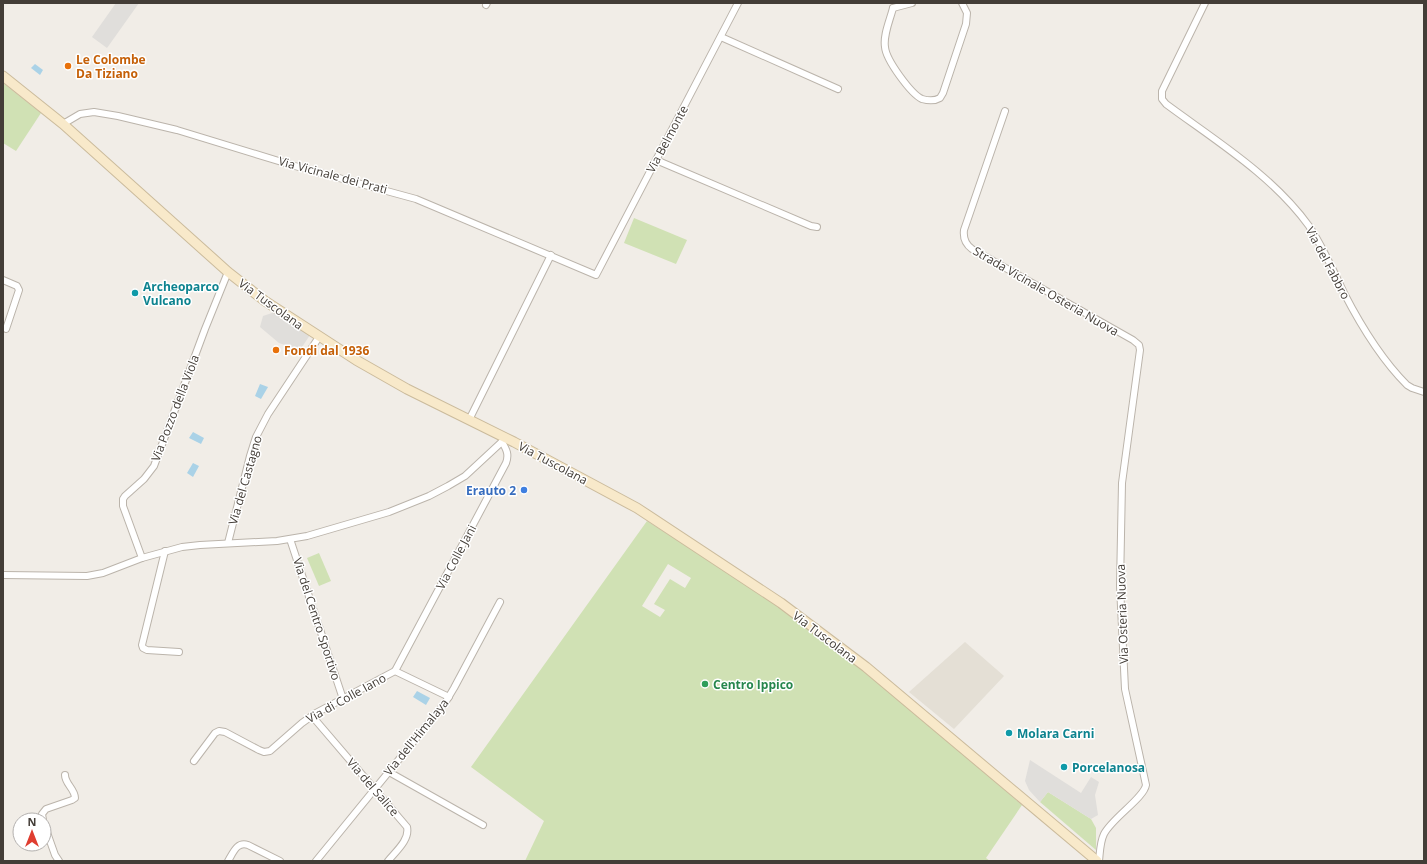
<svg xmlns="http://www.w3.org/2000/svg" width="1427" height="864" font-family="'Open Sans',sans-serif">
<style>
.residential{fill:#e4dfd5}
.green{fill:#d0e1b4;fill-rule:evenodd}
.parking{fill:#e0dedb}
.water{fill:#aad2e7}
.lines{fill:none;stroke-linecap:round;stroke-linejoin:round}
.street-casing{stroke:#bbb4ab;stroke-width:8}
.secondary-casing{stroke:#cbbb9c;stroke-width:11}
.street{stroke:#fff;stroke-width:6}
.secondary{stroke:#f8e9ca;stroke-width:9}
.food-dot{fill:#e8710a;stroke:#fff;stroke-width:1.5}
.culture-dot{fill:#0f9aa8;stroke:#fff;stroke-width:1.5}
.shop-dot{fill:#3f7fe0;stroke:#fff;stroke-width:1.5}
.leisure-dot{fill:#2e9e5b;stroke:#fff;stroke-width:1.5}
.labels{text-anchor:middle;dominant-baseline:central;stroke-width:3;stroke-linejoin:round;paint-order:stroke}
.food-label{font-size:12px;font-weight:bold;fill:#c56008;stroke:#fff;text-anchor:start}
.street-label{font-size:12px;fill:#433d37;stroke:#fff}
.culture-label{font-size:12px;font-weight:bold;fill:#0d838f;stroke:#fff;text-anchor:start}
.shop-label{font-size:12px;font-weight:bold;fill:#366cbe;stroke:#fff;text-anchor:end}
.leisure-label{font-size:12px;font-weight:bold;fill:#27864d;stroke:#fff;text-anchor:start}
</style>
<rect width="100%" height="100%" fill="#f1ede7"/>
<polygon class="residential" points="965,642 1004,676 954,729 909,692"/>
<g class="green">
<polygon points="3,83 41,113 16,151 3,143"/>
<polygon points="634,218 687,240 676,264 624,243"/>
<path d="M647 521C690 548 734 576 776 605 862 666 943 735 1022 805L986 858 990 861H525L544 821 471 767ZM668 564 691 578 685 588 670 579 654 604 665 610 660 617 642 606Z"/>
<polygon points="319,553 331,581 319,586 307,558"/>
<polygon points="1048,792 1091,819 1096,828 1096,850 1040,802"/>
</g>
<g class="parking">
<polygon points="116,3 139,3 107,48 92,37"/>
<polygon points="275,312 310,335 300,350 279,343 260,327 263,316"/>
<polygon points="1030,760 1081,793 1091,777 1099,782 1095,795 1098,815 1091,819 1048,792 1040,802 1029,790 1025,781"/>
</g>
<g class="water">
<polygon points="35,64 43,70 40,75 31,68"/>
<polygon points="260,384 268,387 261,399 255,396"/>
<polygon points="193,432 204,438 201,444 189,438"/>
<polygon points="193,463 199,466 193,477 187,473"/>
<polygon points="417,691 430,698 426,705 413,697"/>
</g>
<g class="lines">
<defs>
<g id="street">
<path d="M1205 3 1162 91V99L1166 104C1216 141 1272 175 1309 226 1323 247 1333 270 1344 293 1361 326 1381 359 1407 385L1412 388 1424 392"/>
<polyline points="486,5 487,3"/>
<path d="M893 8C890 20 883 35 885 47 886 60 911 94 922 99 929 101 935 101 940 98L943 93 966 24 967 13 962 3"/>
<polyline points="893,8 912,3"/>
<polyline points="721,37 838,89"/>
<path d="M1005 111 964 230C963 238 965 244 972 249L1133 340 1139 345 1140 350 1122 483 1120 586 1125 689 1146 785C1144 798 1112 818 1104 834 1100 842 1100 852 1099 861"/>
<polyline points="63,124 80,114 94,112 118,116 177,130 295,166 416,199 596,275 738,3"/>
<polyline points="656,160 811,226 817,227"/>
<polyline points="3,280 17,286 19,290 6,329"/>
<polyline points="469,420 551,255"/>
<polyline points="290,539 343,699"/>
<polyline points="228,543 250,456 256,437 268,414 319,337"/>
<polyline points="165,551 142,645 143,648 147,650 179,652"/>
<polyline points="142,558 123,506 123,499 125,496 144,479 154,466 205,329 228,272"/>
<polyline points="3,575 87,576 103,573 142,558 182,547 200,545 277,541 307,536 389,512 429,496 448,486 465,476 506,438"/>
<path d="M395 671 506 463C509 455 507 450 502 442"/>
<path d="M312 716 407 827C410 840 395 852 388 861"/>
<polyline points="194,761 215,733 219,731 225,732 259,750 264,752 270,751 302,723 316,713 395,671 449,697"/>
<polyline points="389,772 483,825"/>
<path d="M43 820 42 814 46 809 72 800 75 798C75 789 65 784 65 775"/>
<polyline points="44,824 55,855 59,861"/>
<path d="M228 861C233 853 237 841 248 845L280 861"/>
<polyline points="316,861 445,703 454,688 500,602"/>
</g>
<polyline id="secondary" points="3,76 63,124 228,272 265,301 356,360 407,389 514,442 637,508 781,603 866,667 1097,861"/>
</defs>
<use href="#street" class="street-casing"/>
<use href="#secondary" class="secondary-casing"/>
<use href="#street" class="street"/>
<use href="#secondary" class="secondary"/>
</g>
<g class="food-dot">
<circle cx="68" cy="66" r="4"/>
<circle cx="276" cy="350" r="4"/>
</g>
<g class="culture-dot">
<circle cx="135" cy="293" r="4"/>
<circle cx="1009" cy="733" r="4"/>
<circle cx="1064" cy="767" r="4"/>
</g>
<circle class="shop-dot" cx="524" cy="490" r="4"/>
<circle class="leisure-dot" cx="705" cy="684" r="4"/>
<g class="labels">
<g class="food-label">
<text x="76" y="59">Le Colombe<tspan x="76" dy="14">Da Tiziano</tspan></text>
<text x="284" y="350">Fondi dal 1936</text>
</g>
<g class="street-label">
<text transform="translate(667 139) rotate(-62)">Via Belmonte</text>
<text transform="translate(333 175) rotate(15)">Via Vicinale dei Prati</text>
<text transform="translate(1328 263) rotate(62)">Via del Fabbro</text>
<text transform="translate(1046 291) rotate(30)">Strada Vicinale Osteria Nuova</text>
<text transform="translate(271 304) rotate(36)">Via Tuscolana</text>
<text transform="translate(175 408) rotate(-69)">Via Pozzo della Viola</text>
<text transform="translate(553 463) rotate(28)">Via Tuscolana</text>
<text transform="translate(245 480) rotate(-74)">Via del Castagno</text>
<text transform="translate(456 557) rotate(-62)">Via Colle Jani</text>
<text transform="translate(1122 614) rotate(-92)">Via Osteria Nuova</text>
<text transform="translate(317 619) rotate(72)">Via del Centro Sportivo</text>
<text transform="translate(825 637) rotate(37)">Via Tuscolana</text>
<text transform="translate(346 698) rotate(-29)">Via di Colle Iano</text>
<text transform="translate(416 737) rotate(-51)">Via dell'Himalaya</text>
<text transform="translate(373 787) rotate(49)">Via del Salice</text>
</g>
<g class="culture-label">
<text x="143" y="286">Archeoparco<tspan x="143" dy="14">Vulcano</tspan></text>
<text x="1017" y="733">Molara Carni</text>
<text x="1072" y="767">Porcelanosa</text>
</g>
<g class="shop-label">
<text x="516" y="490">Erauto 2</text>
</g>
<g class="leisure-label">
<text x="713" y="684">Centro Ippico</text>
</g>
</g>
<rect width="1427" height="864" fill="none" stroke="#433d37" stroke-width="8"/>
<g transform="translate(32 832)"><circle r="19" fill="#ffffff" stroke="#b4b1af"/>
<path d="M0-3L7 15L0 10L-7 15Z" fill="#df3d30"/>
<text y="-6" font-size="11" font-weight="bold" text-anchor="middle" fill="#433d37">N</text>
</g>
</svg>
